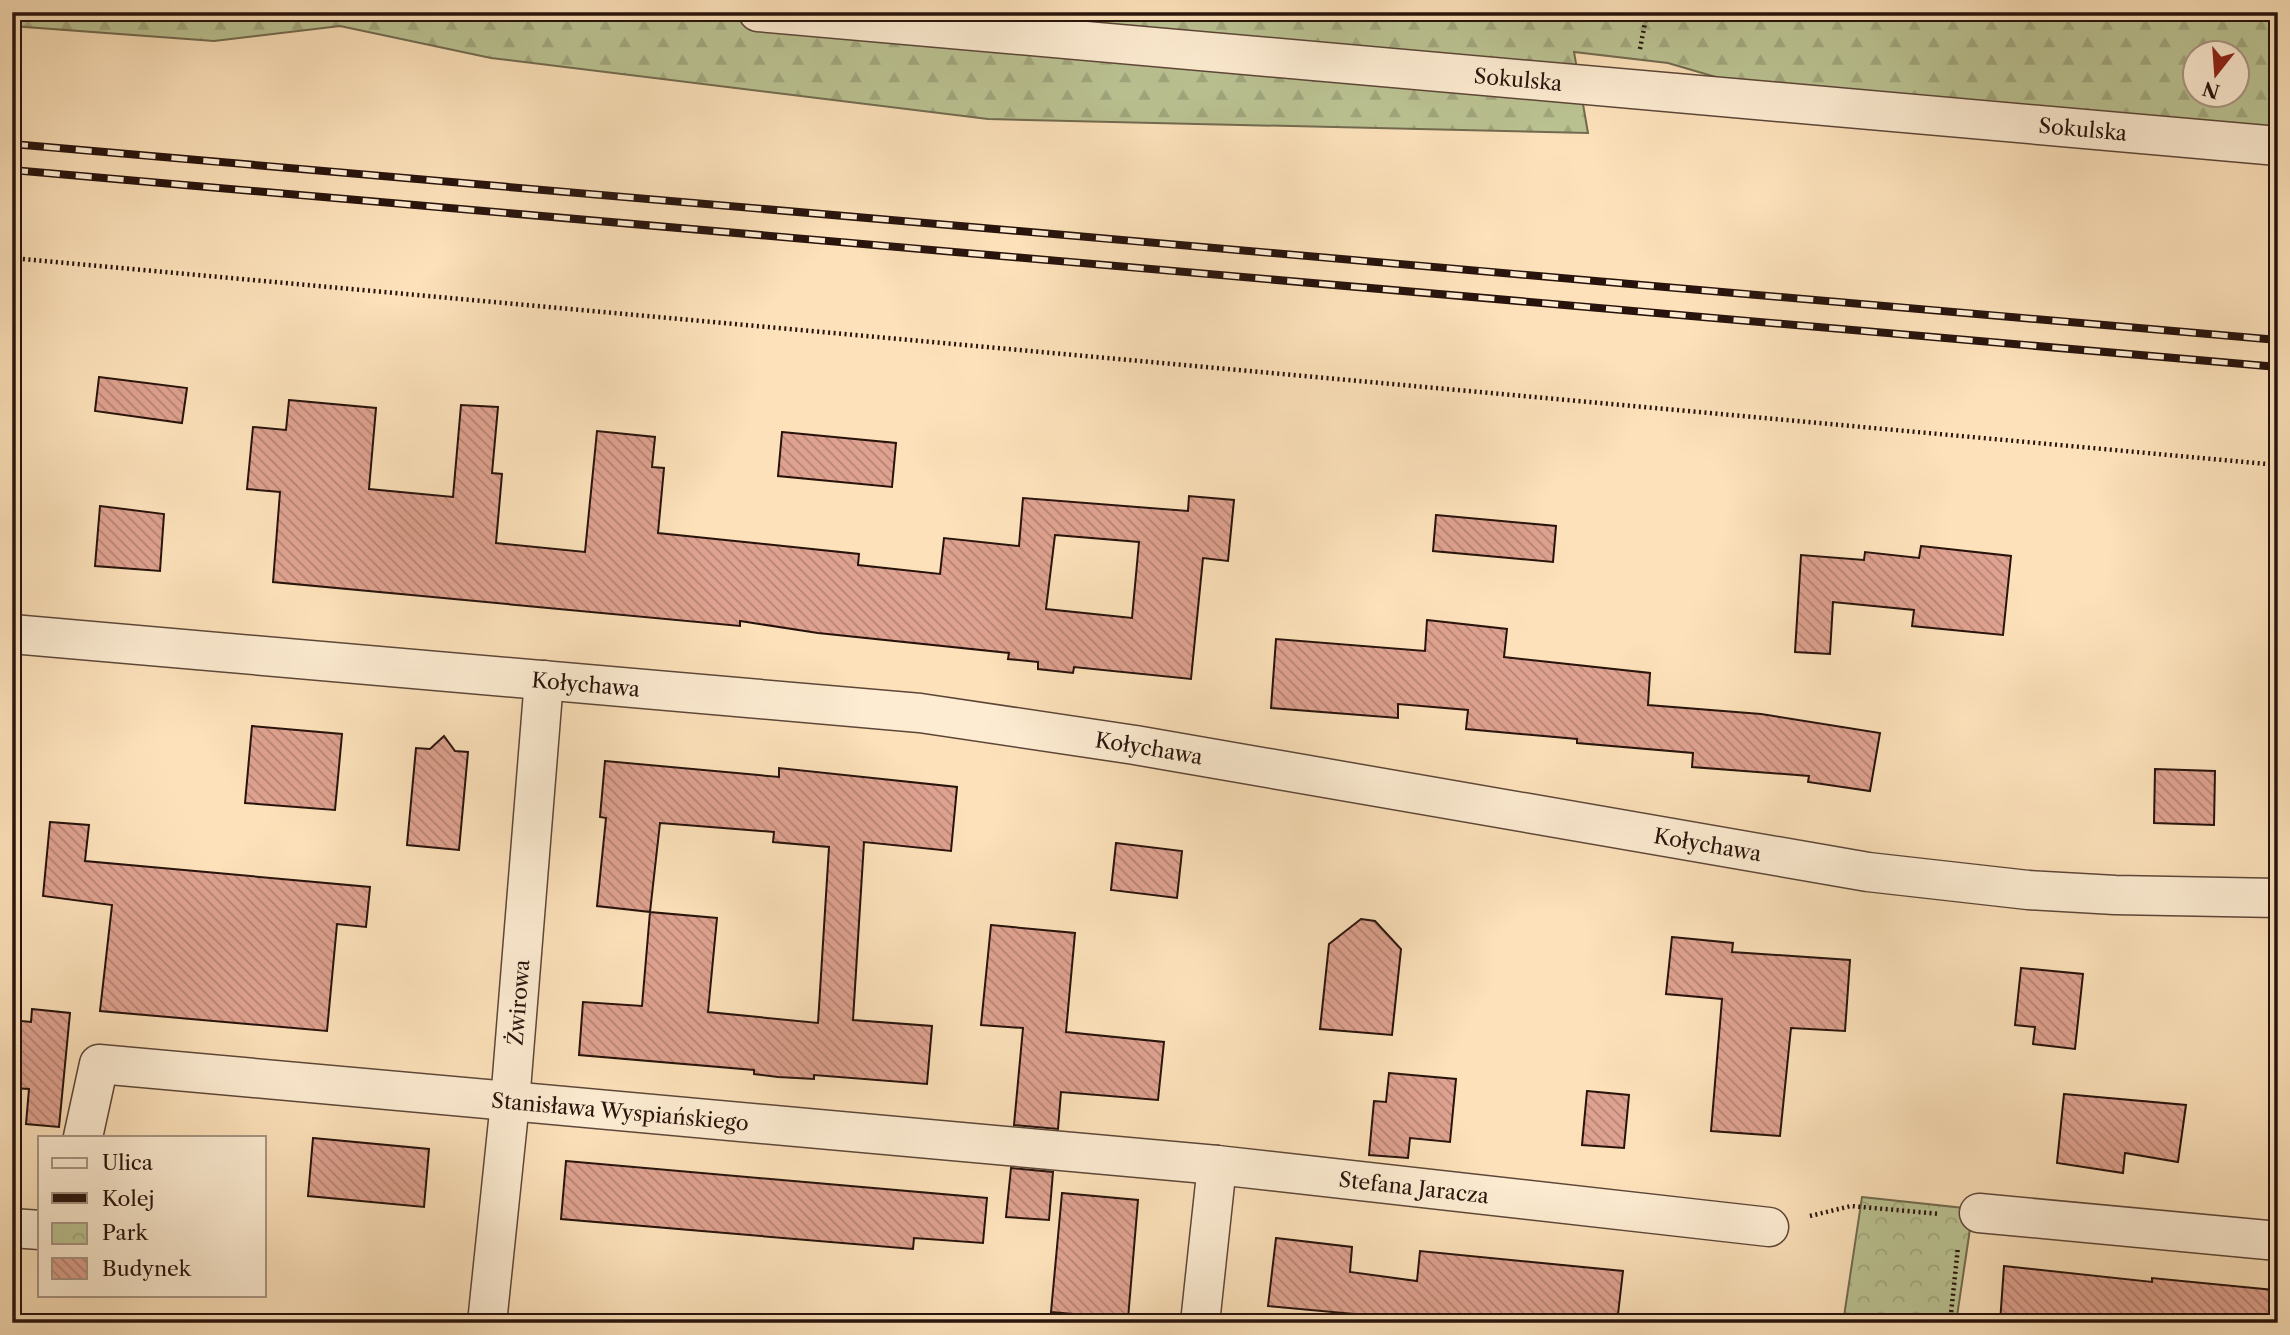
<svg xmlns="http://www.w3.org/2000/svg" width="2290" height="1335" font-family="'Libre Caslon Text',serif">
<style>
.forest{fill:url(#forest-firs);stroke:#726b50;stroke-width:2;fill-rule:evenodd}
.park{fill:url(#park-crowns);stroke:#726b50;stroke-width:2}
.building{fill:url(#building-back-hatch);stroke:#28130c;stroke-width:2;fill-rule:evenodd}
.lines{fill:none;stroke-linecap:round;stroke-linejoin:round}
.minor-casing{stroke:#5d4638;stroke-width:41}
.path{stroke:#28130c;stroke-width:4.5;stroke-dasharray:2 3.5;stroke-linecap:butt}
.minor{stroke:#fdecd2;stroke-width:38}
.rail-casing{stroke:#28130c;stroke-width:8}
.rail{stroke:#fdecd2;stroke-width:5;stroke-dasharray:16;stroke-linecap:butt}
.labels{text-anchor:middle;dominant-baseline:central;stroke-width:7;stroke-linejoin:round;paint-order:stroke}
.street-label{font-size:21px;fill:#28130c;stroke:#fdecd2}
</style>
<defs>
<pattern id="forest-firs" width="22" height="20" patternUnits="userSpaceOnUse" patternTransform="scale(1.75)"><rect width="22" height="20" fill="#bbc393"/><path d="M5 1l3.5 6h-7zM16 11l3.5 6h-7z" fill="#a1a77e"/></pattern>
<pattern id="park-crowns" width="20" height="18" patternUnits="userSpaceOnUse" patternTransform="scale(1.75)"><rect width="20" height="18" fill="#bbc393"/><path d="M2 6a3 3 0 1 1 6 0M12 15a3 3 0 1 1 6 0" fill="none" stroke="#a1a77e"/></pattern>
<pattern id="building-back-hatch" width="6" height="6" patternUnits="userSpaceOnUse" patternTransform="scale(1.75)"><rect width="6" height="6" fill="#dfa290"/><path d="M-1 5l2 2M0 0l6 6M5-1l2 2" fill="none" stroke="#b58374"/></pattern>
</defs>
<rect width="100%" height="100%" fill="#fce1ba"/>
<filter id="stains"><feTurbulence type="fractalNoise" baseFrequency=".00286" numOctaves="4"/><feColorMatrix values="0 0 0 0 .2 0 0 0 0 .09 0 0 0 0 .02 0 0 0 .5 -.17"/></filter>
<radialGradient id="worn" r=".72"><stop offset=".6" stop-color="#630" stop-opacity="0"/><stop offset="1" stop-color="#630" stop-opacity=".3"/></radialGradient>
<path class="forest" d="M12 12H2278V133L1760 90 1668 63 1574 52 1588 133 988 119 491 58 340 26 214 41 12 26ZM2196 52H2238V94H2196Z"/>
<polygon class="park" points="1862,1197 1973,1209 1956,1323 1843,1323"/>
<g class="building">
<polygon points="99,377 187,388 182,423 95,411"/>
<path d="M289 400 376 408 369 489 453 497 461 405 498 407 492 473 502 474 496 543 585 552 597 431 655 437 652 467 664 468 658 533 859 554 858 565 940 574 944 538 1019 546 1023 498 1188 511 1189 496 1234 500 1228 561 1203 558 1191 679 1074 667 1073 673 1038 669V662L1008 659 1009 653 818 633 740 621V626L273 582 280 492 247 489 253 427 286 430ZM1055 535 1139 542 1132 618 1046 609Z"/>
<polygon points="782,432 896,443 892,487 778,476"/>
<polygon points="100,506 164,514 160,571 95,566"/>
<polygon points="1436,515 1556,526 1553,562 1433,551"/>
<polygon points="1921,546 2011,556 2003,635 1912,626 1914,610 1833,602 1830,654 1795,652 1801,555 1864,560 1865,552 1919,558"/>
<polygon points="1427,620 1507,629 1504,657 1650,673 1648,705 1761,714 1880,733 1870,791 1808,782 1809,776 1692,767 1693,753 1577,743 1577,739 1466,729 1468,710 1398,704 1398,718 1271,708 1276,639 1425,651"/>
<polygon points="252,726 342,734 335,810 245,803"/>
<polygon points="444,736 455,751 468,752 459,850 407,845 416,748 430,749"/>
<path d="M605 761 779 777V768L957 787 951 851 864 842 853 1020 932 1026 927 1084 814 1075V1079L778 1077 754 1074V1070L579 1055 583 1002 642 1006 650 912 597 906 606 818 600 817ZM660 823 774 832 773 842 829 847 818 1023 708 1012 717 918 650 912Z"/>
<polygon points="2155,769 2215,771 2214,825 2154,823"/>
<polygon points="50,822 89,825 85,861 370,887 366,927 337,924 327,1031 100,1011 112,905 43,896"/>
<polygon points="1116,843 1182,851 1177,898 1111,890"/>
<polygon points="1361,919 1375,921 1401,949 1392,1035 1320,1029 1329,944"/>
<polygon points="991,925 1075,933 1066,1032 1164,1042 1158,1100 1061,1092 1058,1129 1014,1125 1023,1028 981,1025"/>
<polygon points="1672,937 1733,943 1732,952 1850,960 1845,1031 1791,1028 1780,1136 1711,1131 1722,999 1666,994"/>
<polygon points="2021,968 2083,974 2075,1049 2033,1044 2035,1027 2015,1025"/>
<polygon points="32,1009 70,1013 59,1127 26,1124 29,1089 12,1088 12,1020 31,1022"/>
<polygon points="1389,1073 1456,1079 1450,1142 1410,1138 1408,1158 1369,1155 1374,1101 1386,1102"/>
<polygon points="1587,1091 1629,1095 1624,1148 1582,1145"/>
<polygon points="2064,1094 2186,1105 2178,1162 2125,1153 2123,1173 2057,1163"/>
<polygon points="313,1138 429,1149 424,1207 308,1196"/>
<polygon points="566,1161 987,1198 983,1243 914,1238 913,1249 561,1219"/>
<polygon points="1011,1168 1053,1172 1049,1220 1006,1217"/>
<polygon points="1062,1193 1138,1200 1128,1319 1051,1312"/>
<polygon points="1276,1238 1352,1247 1350,1272 1417,1281 1420,1251 1623,1271 1617,1323 1452,1323 1268,1306"/>
<polygon points="2004,1266 2152,1282 2152,1278 2274,1290 2278,1293 2278,1323 2000,1323"/>
</g>
<g class="lines">
<defs>
<g id="minor">
<path id="s1" d="M758 12 2278 146"/>
<path id="s2" d="M12 634 920 713 1135 745 1868 872 2028 890 2115 895 2278 898"/>
<path id="s3" d="M83 1137 99 1064 1217 1165"/>
<polyline points="1979,1213 2278,1241"/>
<polyline points="12,1228 40,1230"/>
<path id="s4" d="M487 1323 510 1102 544 680"/>
<path id="s5" d="M1200 1323 1217 1165 1769 1227"/>
</g>
</defs>
<use href="#minor" class="minor-casing"/>
<g class="path">
<polyline points="1640,49 1647,12"/>
<polyline points="12,258 2278,465"/>
<polyline points="1810,1216 1851,1206 1940,1214"/>
<polyline points="1950,1323 1958,1247"/>
</g>
<use href="#minor" class="minor"/>
<defs>
<g id="rail">
<polyline points="12,144 2278,340"/>
<polyline points="12,170 2278,367"/>
</g>
</defs>
<use href="#rail" class="rail-casing"/>
<use href="#rail" class="rail"/>
</g>
<g class="labels">
<g class="street-label">
<text stroke="none"><textPath href="#s1" startOffset="763">Sokulska</textPath></text>
<text stroke="none"><textPath href="#s1" startOffset="1330">Sokulska</textPath></text>
<text stroke="none"><textPath href="#s2" startOffset="576">Kołychawa</textPath></text>
<text stroke="none"><textPath href="#s2" startOffset="1143">Kołychawa</textPath></text>
<text stroke="none"><textPath href="#s2" startOffset="1710">Kołychawa</textPath></text>
<text stroke="none"><textPath href="#s4" startOffset="322">Żwirowa</textPath></text>
<text stroke="none"><textPath href="#s3" startOffset="598">Stanisława Wyspiańskiego</textPath></text>
<text stroke="none"><textPath href="#s5" startOffset="357">Stefana Jaracza</textPath></text>
</g>
</g>
<rect width="2290" height="1335" fill="none" stroke="#fce1ba" stroke-width="42"/>
<rect x="14" y="14" width="2262" height="1307" fill="none" stroke="#28130c" stroke-width="3.5"/>
<rect x="21" y="21" width="2248" height="1293" fill="none" stroke="#28130c" stroke-width="2"/>
<rect x="38" y="1136" width="228" height="161" fill="#fdecd2" stroke="#a89583" stroke-width="2"/>
<rect x="52" y="1158" width="35" height="10" fill="#fdecd2" stroke="#a89583" stroke-width="2"/>
<text x="102" y="1170" font-size="21" fill="#28130c">Ulica</text>
<rect x="52" y="1193" width="35" height="10" fill="#28130c" stroke="#a89583" stroke-width="2"/>
<text x="102" y="1206" font-size="21" fill="#28130c">Kolej</text>
<rect x="52" y="1223" width="35" height="21" fill="url(#park-crowns)" stroke="#a89583" stroke-width="2"/>
<text x="102" y="1240" font-size="21" fill="#28130c">Park</text>
<rect x="52" y="1258" width="35" height="21" fill="url(#building-back-hatch)" stroke="#a89583" stroke-width="2"/>
<text x="102" y="1276" font-size="21" fill="#28130c">Budynek</text>
<g transform="translate(2216 74) rotate(197)"><circle r="33" fill="#fdecd2" stroke="#a89583" stroke-width="2"/>
<path d="M0-5L12 26L0 18L-12 26Z" fill="#8f2418"/>
<text y="-10" font-size="19" font-weight="bold" text-anchor="middle" fill="#28130c">N</text>
</g>
<rect width="100%" height="100%" filter="url(#stains)"/>
<rect width="100%" height="100%" fill="url(#worn)"/>
</svg>
